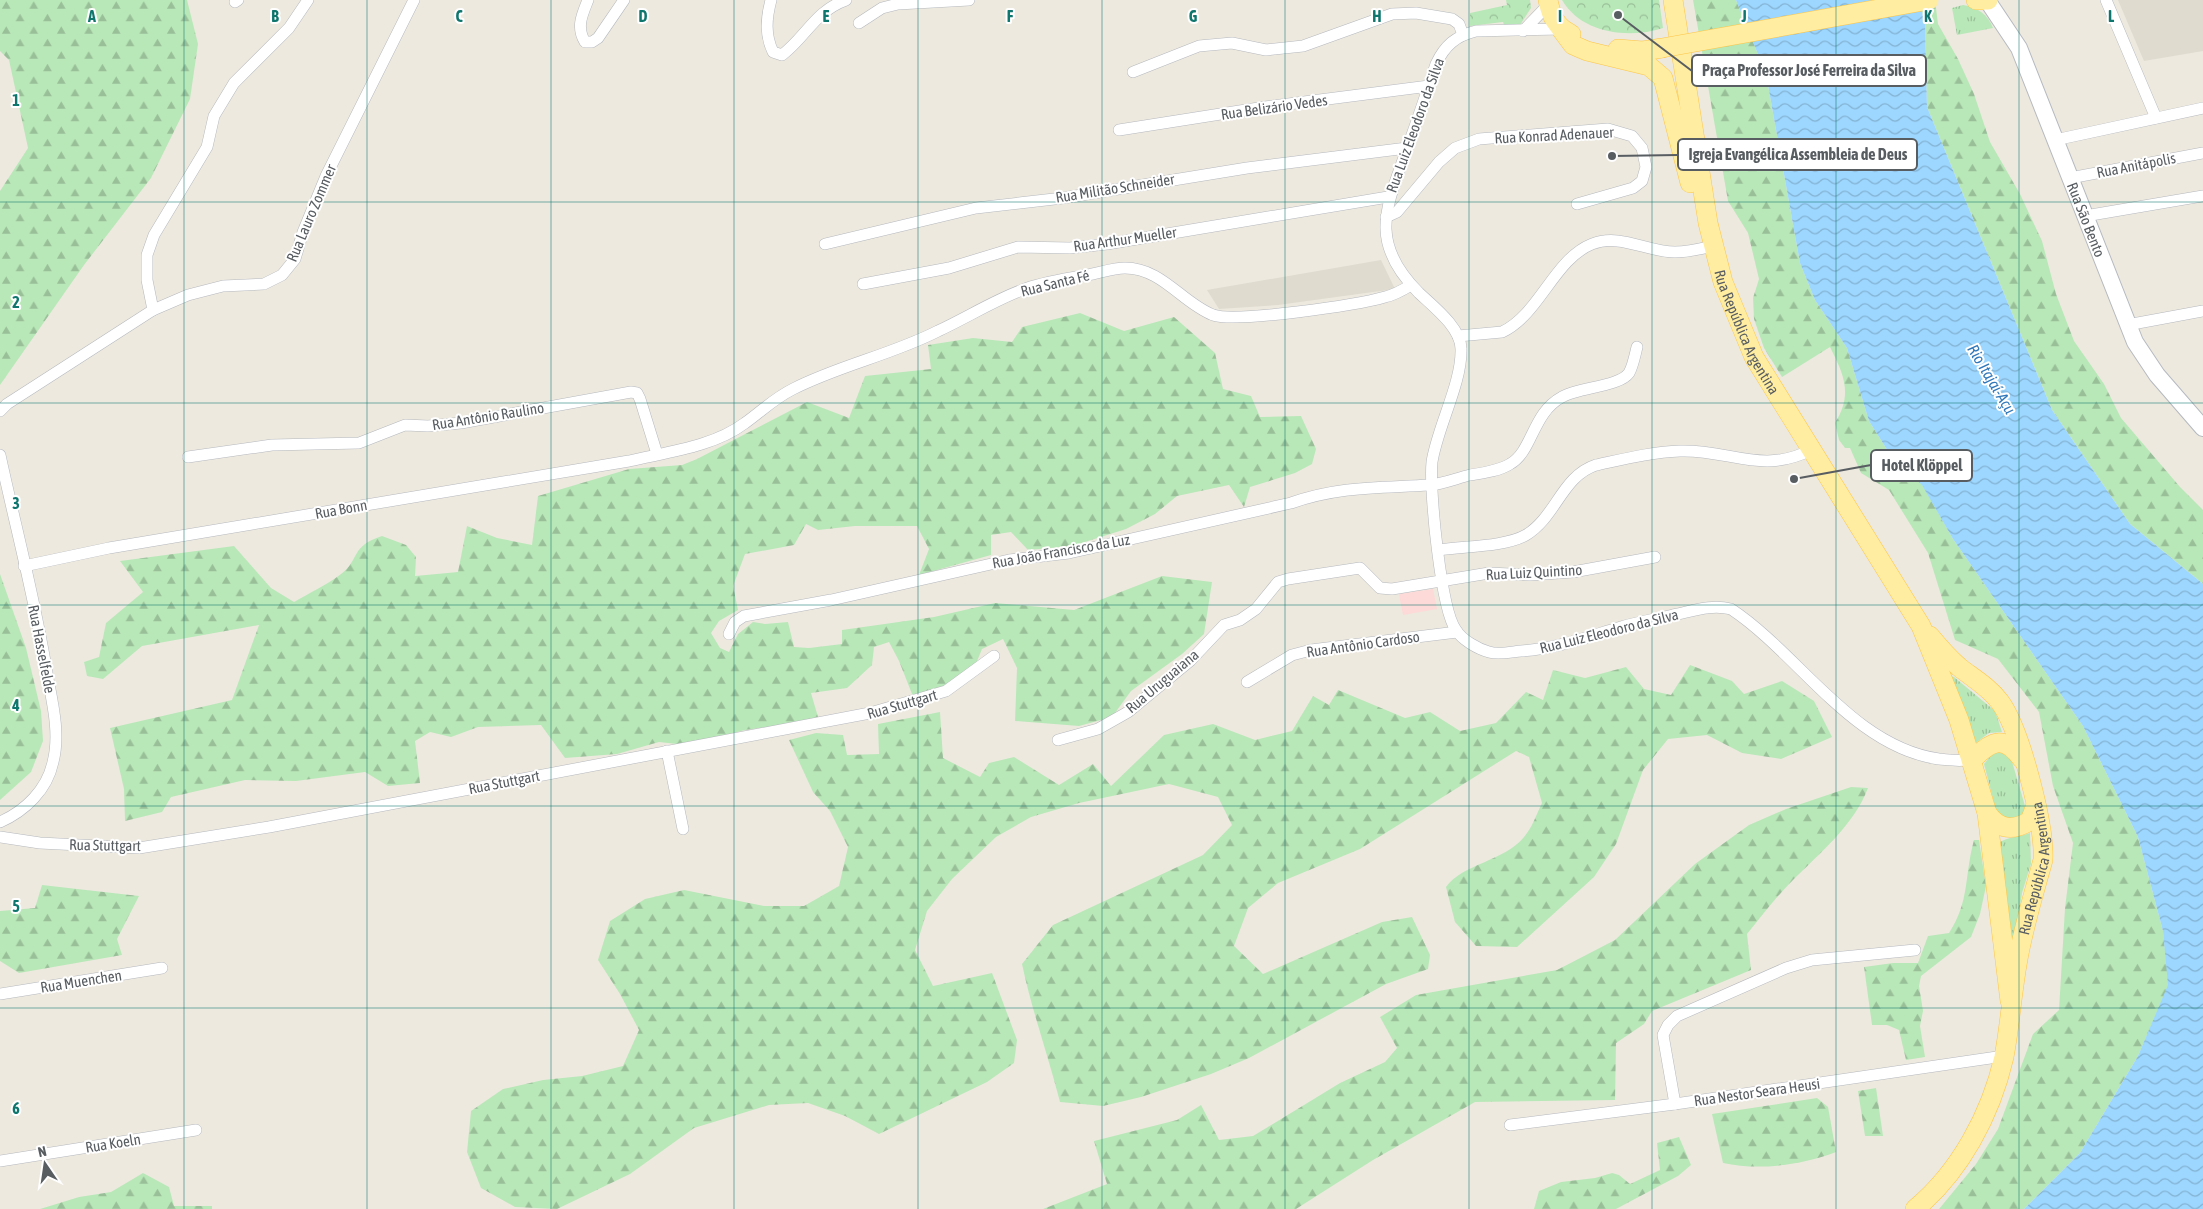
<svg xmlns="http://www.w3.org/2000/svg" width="2203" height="1209" font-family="'Asap Condensed',sans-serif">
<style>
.education{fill:#dfdbcf}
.medical{fill:#fdd9d7}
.grass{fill:url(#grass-tufts)}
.forest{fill:url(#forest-firs)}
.park{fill:url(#park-crowns)}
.water{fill:url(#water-waves)}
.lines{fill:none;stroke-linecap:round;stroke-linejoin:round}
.street-casing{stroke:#b5b8bd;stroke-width:12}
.secondary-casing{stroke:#b5bac0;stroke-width:18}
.primary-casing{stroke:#fec546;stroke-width:20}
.street{stroke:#fff;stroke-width:11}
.secondary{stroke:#fff;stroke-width:16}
.primary{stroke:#ffeda2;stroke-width:19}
.primary-bridge-casing{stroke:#fec546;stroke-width:20;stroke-linecap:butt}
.primary-bridge{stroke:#ffeda2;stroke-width:19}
.grid{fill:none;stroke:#0f766e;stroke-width:1;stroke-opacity:0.55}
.labels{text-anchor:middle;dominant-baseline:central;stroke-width:4;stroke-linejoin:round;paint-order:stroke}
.street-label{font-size:15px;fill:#585d62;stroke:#fff}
.water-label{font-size:16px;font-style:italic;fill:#3178ba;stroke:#fff}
.grid-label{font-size:16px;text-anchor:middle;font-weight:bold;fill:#0f766e;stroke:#fff;stroke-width:4;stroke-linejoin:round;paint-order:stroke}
.leader{fill:none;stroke:#585d62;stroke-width:2}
.callout-dot{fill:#585d62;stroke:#fff;stroke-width:2}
.callout{fill:#fff;stroke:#585d62;stroke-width:2}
.callout-label{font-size:16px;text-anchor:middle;font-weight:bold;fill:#585d62}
</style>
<defs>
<pattern id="grass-tufts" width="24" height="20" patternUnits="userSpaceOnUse" patternTransform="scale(1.25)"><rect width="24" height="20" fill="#b9e8b8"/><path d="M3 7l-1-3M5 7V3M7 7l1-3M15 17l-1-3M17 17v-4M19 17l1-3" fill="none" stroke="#99bf99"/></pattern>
<pattern id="forest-firs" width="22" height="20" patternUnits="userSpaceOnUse" patternTransform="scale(1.25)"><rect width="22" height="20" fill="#b9e8b8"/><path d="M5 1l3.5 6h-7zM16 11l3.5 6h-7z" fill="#99bf99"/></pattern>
<pattern id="park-crowns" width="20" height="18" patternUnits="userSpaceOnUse" patternTransform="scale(1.25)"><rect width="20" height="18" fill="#b9e8b8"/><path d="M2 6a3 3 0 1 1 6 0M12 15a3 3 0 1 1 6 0" fill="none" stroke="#99bf99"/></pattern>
<pattern id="water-waves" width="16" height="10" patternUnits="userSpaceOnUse" patternTransform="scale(1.25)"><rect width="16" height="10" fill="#9dd7ff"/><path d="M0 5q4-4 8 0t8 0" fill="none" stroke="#83b2d2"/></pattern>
</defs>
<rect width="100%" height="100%" fill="#ede9df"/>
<g class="education">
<polygon points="2118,0 2203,0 2203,51 2144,61"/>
<polygon points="1381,260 1395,289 1278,305 1219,309 1207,290"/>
</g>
<polygon class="medical" points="1433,589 1437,609 1403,615 1399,594"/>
<g class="grass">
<path d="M1963 5C1978 7 1988 15 1993 28L1957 35 1952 8Z"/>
<polygon points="1951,676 1954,677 1995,711 2002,732 1989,733 1973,745"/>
<polygon points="2000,752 2011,758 2025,806 2023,813 2018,818 2003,818 1997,814 1984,764 1993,753"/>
<path d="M2030 833 2031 864 2022 893 2013 953 1999 843C2006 837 2020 837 2030 833Z"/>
</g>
<g class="forest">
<polygon points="0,0 187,0 198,44 190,99 151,178 84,265 0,385 0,191 28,148 9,60 0,51"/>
<path d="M1693 0H1736L1766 74 1800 263 1815 300 1847 348 1869 421 1891 456 1922 484 1953 539 2083 726 2138 837 2163 931 2169 985 2138 1056 2080 1153 2024 1209H1939L1976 1164 1998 1129 2033 1034 2059 1010 2065 908 2073 843 2053 786 2039 712 1998 659 1955 640 1928 553 1889 490 1861 473 1850 448H1845L1839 440 1835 423C1853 394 1844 375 1830 347L1782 377 1764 348 1754 319 1753 298 1759 279 1748 233 1728 201Z"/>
<polygon points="1919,0 1935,0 1938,24 1958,59 1974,94 1990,142 2020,194 2042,241 2056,294 2074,341 2104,384 2121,418 2180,487 2203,510 2203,584 2130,524 2052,410 1927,107 1925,24"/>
<path d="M1080 313 1124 331 1174 317 1215 353 1223 389 1251 396 1260 417 1301 416 1316 449 1312 464 1295 473 1250 487 1244 507 1229 485 1177 496 1155 514 1126 529 1072 546 1028 550 1011 532 991 535V555L919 575 929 549 917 526H855L818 530 806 524 794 545 745 554 733 586 738 610 719 621 711 633 720 648 729 652 738 634 753 622 765 624 788 622 794 647 809 648 842 644V630L934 617 995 603 1074 610 1162 576 1212 582 1204 634 1182 654 1131 691 1112 717 1079 726 1015 721 1017 668 1003 639 982 649 975 666 945 689 914 699 899 661 889 642 874 647 872 665 847 688 811 693 818 717 791 724 745 730 686 745 659 742 617 754 565 758 541 725 478 727 451 737 430 732 415 741 420 783 388 786 365 772 296 781 245 780 171 797 162 812 125 821 124 789 110 728 232 700 259 625 142 646 103 679 87 676 84 662 99 657 106 623 143 592 120 561 234 546 271 588 294 602C309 593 327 585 341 574 360 560 350 546 382 536L406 545 416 557 415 576 458 572 467 526 497 538 532 545 538 496 629 469 682 465 697 459 807 402 849 418 865 376 931 369 928 345 973 338 1012 342 1022 327Z"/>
<polygon points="0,574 26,648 41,711 43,741 31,772 0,800"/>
<path d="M1690 665 1732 681 1744 694 1782 681 1814 701 1832 737 1781 759 1742 753 1707 735 1668 739 1643 770 1616 844 1594 877 1517 947 1476 946 1455 922 1446 887C1462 864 1505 861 1524 837 1532 828 1537 813 1542 803L1529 757 1516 751 1360 849 1278 883 1248 908 1234 946 1263 974 1382 922 1412 917 1430 955 1428 969 1386 984 1249 1058 1211 1074 1141 1097 1103 1106 1060 1102C1048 1055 1032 1011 1022 964L1053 925 1203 855 1232 825 1218 797 1169 784 1079 803 1031 817 996 837 952 879 927 911 915 950 933 986 992 973 1017 1040 1014 1063 987 1082 879 1134 845 1116 808 1103 769 1105 694 1128 630 1174 557 1209 515 1207 481 1188 467 1152 471 1111 503 1089 543 1080 582 1076 623 1066 639 1030 620 994 598 960 610 921 645 899 684 890 764 906H804L839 886 848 847 830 811 813 792 789 740 816 733 843 735 847 755 879 754 878 724 940 712 943 758 980 777 989 763 1014 757 1059 785 1093 764 1111 786 1164 735 1213 724 1255 740 1292 731 1313 696 1329 705 1338 690 1405 718 1430 712 1460 731 1496 723 1526 692 1543 700 1553 670 1585 678 1626 667 1644 689 1671 695Z"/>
<path d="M1851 787 1868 788C1854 825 1820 853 1792 881 1776 897 1762 916 1747 934L1751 970 1652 1011 1644 1024 1616 1043 1615 1100 1475 1102 1373 1160 1296 1209H1043L1107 1184 1094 1141 1177 1120 1201 1105 1219 1140 1253 1136 1340 1083 1385 1062 1397 1048 1380 1017 1416 995 1557 970 1615 940 1695 864 1749 825 1786 809Z"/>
<path d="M1974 840H1979L1986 886 1980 914 1971 937 1921 976 1919 986 1923 1011 1920 1026 1925 1057 1906 1060 1899 1030 1887 1025H1872L1864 967 1893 963H1918L1928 936 1949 933C1970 901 1964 876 1974 840Z"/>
<polygon points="42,885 139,896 117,939 122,955 19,973 0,961 0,911 35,908"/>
<polygon points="1876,1088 1883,1136 1865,1136 1858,1091"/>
<path d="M1817 1098 1828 1107 1836 1152C1802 1165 1759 1171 1723 1163L1712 1114Z"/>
<polygon points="1679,1137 1691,1165 1678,1176 1616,1209 1534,1209 1539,1191 1561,1182 1595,1178 1612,1173 1619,1175 1630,1184 1660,1170 1657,1143"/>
<polygon points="143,1173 169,1187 174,1206 212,1206 212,1209 40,1209 79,1197 111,1192"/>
</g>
<g class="park">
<polygon points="1506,0 1530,0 1531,8 1520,25 1505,28 1503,22 1470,26 1470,13 1507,5"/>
<path d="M1562 0H1659L1663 28C1629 39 1582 34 1562 0Z"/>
</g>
<polygon class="water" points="1736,0 1919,0 1925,24 1927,107 2052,410 2130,524 2203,584 2203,1209 2024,1209 2080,1153 2138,1056 2168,985 2163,931 2138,837 2083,726 1953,539 1922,485 1891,456 1869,421 1847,348 1815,300 1800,263 1766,74"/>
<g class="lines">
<defs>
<g id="street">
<path d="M588 0C582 15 576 27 585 42H592L598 38 624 0"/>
<path d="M771 0C766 19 765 35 773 52L782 55C806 37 815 11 846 0"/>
<polyline points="2106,0 2156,118"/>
<polyline points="235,2 238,0"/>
<polyline points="859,23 882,8 898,4 969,0"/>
<path d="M1561 29 1476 31C1456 36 1445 45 1436 64 1427 92 1417 121 1407 149 1386 208 1368 242 1419 293 1434 307 1461 328 1461 349 1462 383 1437 428 1432 462 1429 489 1441 610 1456 630 1462 640 1478 649 1489 652 1498 655 1511 652 1521 651 1556 649 1587 637 1621 627 1638 622 1656 619 1673 615 1693 611 1711 604 1731 609 1799 654 1853 747 1939 759 1951 760 1961 762 1973 759"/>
<polyline points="1523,31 1549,4"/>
<polyline points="1133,72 1199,46 1232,43 1266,50 1303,46 1392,14 1416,13 1452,19 1459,24 1463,35"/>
<polyline points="1119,130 1265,107 1429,86"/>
<polyline points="2055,140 2203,108"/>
<polyline points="2070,178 2203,153"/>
<polyline points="2085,216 2203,196"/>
<polyline points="1386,217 1397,212 1439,162 1455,148 1479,139 1608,129 1632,136 1642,148 1646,167 1642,181 1633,188 1577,204"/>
<polyline points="825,244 976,208 1063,198 1247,168 1407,148"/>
<polyline points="863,284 949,268 1018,247 1070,248 1107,244 1388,197"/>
<polyline points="153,310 147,280 147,255 154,235 207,147 214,116 234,83 289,28 308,0"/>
<polyline points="2127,325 2203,311"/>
<path d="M1458 336 1502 332C1540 314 1554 259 1592 244 1620 233 1647 252 1675 252 1688 252 1700 249 1713 246"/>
<polyline points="0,411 7,404 153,310 188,295 223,286 264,284 282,275 295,259 303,232 326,176 414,0"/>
<path d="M0 455C16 529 36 603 48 679 53 705 60 735 53 762 47 790 25 811 0 822"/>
<polyline points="188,457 272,445 359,443 405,425 428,426 461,423 631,392 637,393 640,399 657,454"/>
<path d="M1439 550C1464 546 1505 547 1526 535 1556 517 1562 476 1596 465 1624 459 1652 452 1680 451 1729 449 1761 475 1811 450"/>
<path d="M24 566 109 548 629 461C667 452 713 447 745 423 762 411 773 399 793 389 840 365 891 355 938 331 966 318 993 301 1022 290 1042 282 1066 279 1087 275 1099 273 1113 268 1125 268 1162 268 1182 303 1213 315 1236 323 1357 305 1385 297 1394 295 1403 290 1411 285"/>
<path d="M729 634 735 622 744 616 831 600 1009 560 1069 553 1291 503C1338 486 1380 488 1429 485 1443 484 1457 478 1470 475 1483 473 1499 471 1510 464 1533 451 1532 413 1562 397 1578 387 1619 387 1629 373 1633 366 1635 355 1637 347"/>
<polyline points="1247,682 1292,655 1311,650 1457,632"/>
<polyline points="1058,740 1098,729 1128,712 1191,660 1224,625 1240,620 1256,609 1278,582 1288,579 1360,568 1380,588 1392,589 1489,573 1530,575 1573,572 1655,557"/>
<polyline points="667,751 683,829"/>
<polyline points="0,837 40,843 139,848 269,827 870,713 946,691 994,656"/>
<polyline points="0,994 162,968"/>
<polyline points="1675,1104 1663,1035 1668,1025 1677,1016 1786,968 1812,960 1915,950"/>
<polyline points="1510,1125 1675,1104 2004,1056"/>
<polyline points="0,1161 196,1130"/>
</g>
<g id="secondary">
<path id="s1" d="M1987 0 2019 48 2135 342 2157 375 2203 428"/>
</g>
<g id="primary">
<path d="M1548 0C1551 16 1556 27 1571 34"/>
<path id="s2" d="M1673 0 1708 223 1723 282 1754 357 1921 626 1959 720 1987 813 2010 1001"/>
<polyline points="1976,0 1988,0"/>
<polyline points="1561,29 1573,45 1587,51 1649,66 1663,78 1690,183"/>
<polyline points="1618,49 1643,51 1662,48"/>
<path d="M1973 759C1992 740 2004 735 2022 759"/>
<path d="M1987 813C1999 830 2013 831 2030 821L2036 805"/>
<path id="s3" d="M1915 1209C1960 1172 1991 1114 2004 1057 2010 1025 2012 992 2018 959 2024 925 2034 893 2043 860 2045 825 2020 729 2000 702 1989 687 1973 678 1959 667 1949 658 1939 647 1930 636"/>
</g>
</defs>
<use href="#street" class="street-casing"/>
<use href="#secondary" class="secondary-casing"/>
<use href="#primary" class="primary-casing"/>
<use href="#street" class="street"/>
<use href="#secondary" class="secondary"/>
<use href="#primary" class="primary"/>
<defs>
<polyline id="primary-bridge" points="1662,48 1929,0"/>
</defs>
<use href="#primary-bridge" class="primary-bridge-casing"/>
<use href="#primary-bridge" class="primary-bridge"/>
</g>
<path class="grid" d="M184 0V1209M367 0V1209M551 0V1209M734 0V1209M918 0V1209M1102 0V1209M1285 0V1209M1469 0V1209M1652 0V1209M1836 0V1209M2019 0V1209M0 202H2203M0 403H2203M0 605H2203M0 806H2203M0 1008H2203"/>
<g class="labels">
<g class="street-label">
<text transform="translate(1274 107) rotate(-8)">Rua Belizário Vedes</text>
<text transform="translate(1415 125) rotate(-70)">Rua Luiz Eleodoro da Silva</text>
<text transform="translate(1554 135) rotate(-3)">Rua Konrad Adenauer</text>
<text transform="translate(2136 165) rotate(-11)">Rua Anitápolis</text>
<text transform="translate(1115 188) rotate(-9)">Rua Militão Schneider</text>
<text transform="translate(311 213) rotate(-67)">Rua Lauro Zommer</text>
<text stroke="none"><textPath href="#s1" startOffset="242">Rua São Bento</textPath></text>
<text transform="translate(1125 239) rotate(-8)">Rua Arthur Mueller</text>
<text transform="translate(1055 283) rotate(-14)">Rua Santa Fé</text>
<text stroke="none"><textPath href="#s2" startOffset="342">Rua República Argentina</textPath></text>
<text transform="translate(488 416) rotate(-9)">Rua Antônio Raulino</text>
<text transform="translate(341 509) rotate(-10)">Rua Bonn</text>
<text transform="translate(1061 551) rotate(-10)">Rua João Francisco da Luz</text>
<text transform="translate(1534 572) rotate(-3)">Rua Luiz Quintino</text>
<text transform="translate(1609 631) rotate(-14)">Rua Luiz Eleodoro da Silva</text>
<text transform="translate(1363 644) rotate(-8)">Rua Antônio Cardoso</text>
<text transform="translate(42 649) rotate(79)">Rua Hasselfelde</text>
<text transform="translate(1162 681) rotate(-40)">Rua Uruguaiana</text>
<text transform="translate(902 704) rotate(-16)">Rua Stuttgart</text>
<text transform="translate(504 782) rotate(-11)">Rua Stuttgart</text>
<text transform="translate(105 845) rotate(1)">Rua Stuttgart</text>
<text stroke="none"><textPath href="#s3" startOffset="371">Rua República Argentina</textPath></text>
<text transform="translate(81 981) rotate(-9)">Rua Muenchen</text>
<text transform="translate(1757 1092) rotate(-8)">Rua Nestor Seara Heusi</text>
<text transform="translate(113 1143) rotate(-9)">Rua Koeln</text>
</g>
<g class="water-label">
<text transform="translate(1992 379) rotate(59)">Rio Itajaí-Açu</text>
</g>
</g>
<g class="grid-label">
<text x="92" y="22">A</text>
<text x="275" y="22">B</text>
<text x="459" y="22">C</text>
<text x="643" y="22">D</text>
<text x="826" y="22">E</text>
<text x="1010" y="22">F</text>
<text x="1193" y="22">G</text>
<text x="1377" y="22">H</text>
<text x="1560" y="22">I</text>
<text x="1744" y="22">J</text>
<text x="1928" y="22">K</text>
<text x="2111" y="22">L</text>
<text x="16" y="106">1</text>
<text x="16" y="308">2</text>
<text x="16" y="509">3</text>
<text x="16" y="711">4</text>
<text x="16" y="912">5</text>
<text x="16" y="1114">6</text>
</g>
<path class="leader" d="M1618 15L1692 71M1612 156L1678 155M1794 479L1871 465"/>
<g class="callout-dot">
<circle cx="1618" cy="15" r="5"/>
<circle cx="1612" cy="156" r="5"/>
<circle cx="1794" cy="479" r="5"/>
</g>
<g class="callout">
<rect x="1692" y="55" width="234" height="31" rx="5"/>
<rect x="1678" y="139" width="239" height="31" rx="5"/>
<rect x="1871" y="450" width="101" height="31" rx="5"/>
</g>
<g class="callout-label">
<text x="1809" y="76">Praça Professor José Ferreira da Silva</text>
<text x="1798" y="160">Igreja Evangélica Assembleia de Deus</text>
<text x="1922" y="471">Hotel Klöppel</text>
</g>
<g transform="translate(45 1164) rotate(347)" stroke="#ffffff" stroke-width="4" paint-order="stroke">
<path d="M0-4L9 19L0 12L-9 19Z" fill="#585d62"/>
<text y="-8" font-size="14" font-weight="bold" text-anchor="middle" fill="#585d62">N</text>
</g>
</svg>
